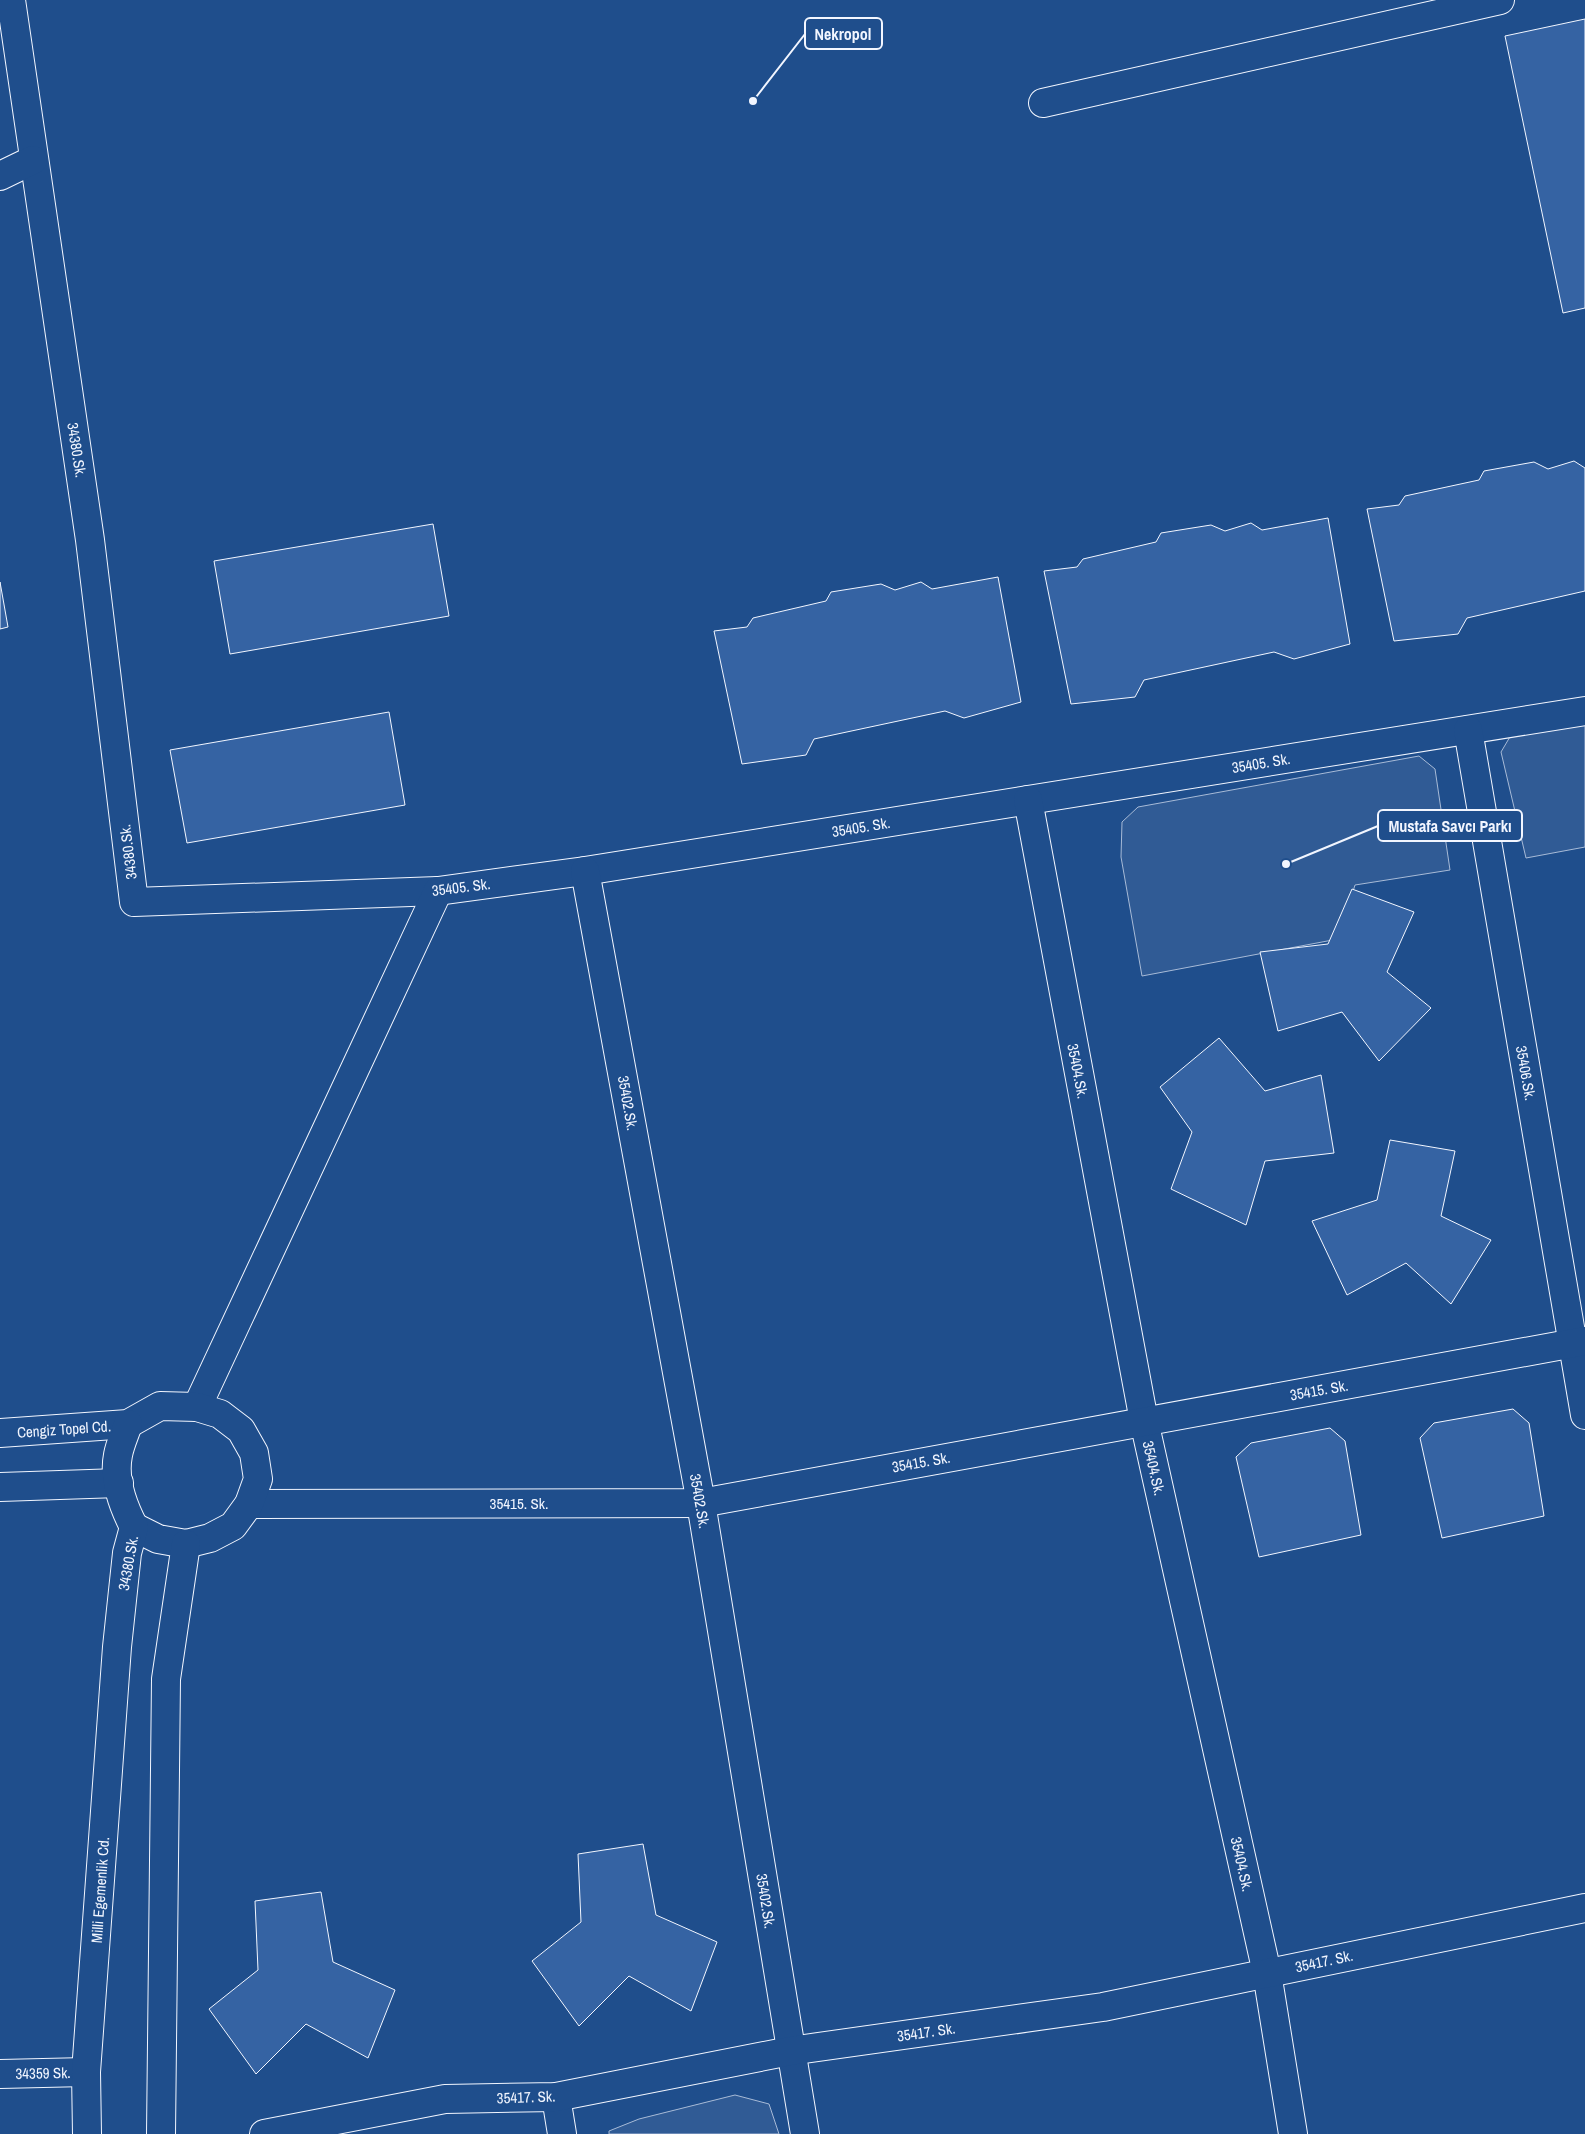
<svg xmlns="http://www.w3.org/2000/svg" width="1585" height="2134" font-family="'Archivo Narrow',sans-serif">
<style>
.built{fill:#305b95;stroke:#a8bbd7}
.building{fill:#3563a3;stroke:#f2f6ff}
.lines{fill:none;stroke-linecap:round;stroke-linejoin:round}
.street-casing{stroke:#f2f6ff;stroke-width:30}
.secondary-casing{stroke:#f2f6ff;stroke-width:30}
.street{stroke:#1f4e8c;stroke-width:28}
.secondary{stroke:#1f4e8c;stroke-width:28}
.labels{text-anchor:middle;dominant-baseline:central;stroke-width:4;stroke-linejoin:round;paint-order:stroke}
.street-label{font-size:15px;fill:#f2f6ff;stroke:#1f4e8c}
.leader{fill:none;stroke:#f2f6ff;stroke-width:2}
.callout-dot{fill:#f2f6ff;stroke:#1f4e8c;stroke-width:2}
.callout{fill:#1f4e8c;stroke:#f2f6ff;stroke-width:2}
.callout-label{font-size:16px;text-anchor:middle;font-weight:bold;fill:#f2f6ff}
</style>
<rect width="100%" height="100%" fill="#1f4e8c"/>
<g class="built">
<polygon points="1585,718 1585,847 1526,858 1501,752 1514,730"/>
<polygon points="1419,756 1435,769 1450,870 1355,885 1338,939 1142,976 1121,857 1122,822 1138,807"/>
<polygon points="735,2095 769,2104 779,2134 609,2134 609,2131 639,2119"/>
</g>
<g class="building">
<polygon points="1585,19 1585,308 1563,313 1505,36"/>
<polygon points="1574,461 1585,468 1585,591 1467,618 1458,634 1394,641 1367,509 1399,505 1405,496 1479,480 1484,471 1534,462 1548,469"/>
<polygon points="1328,518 1350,644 1294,659 1274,652 1144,680 1135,697 1071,704 1044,571 1077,567 1083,559 1156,542 1161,533 1211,525 1225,531 1251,523 1262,530"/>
<polygon points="433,524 449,616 230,654 214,561"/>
<polygon points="998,577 1021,702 964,718 945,711 814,739 806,755 742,764 714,631 747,627 753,618 826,601 831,592 881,584 895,590 921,582 932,589"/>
<polygon points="0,582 8,627 0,629"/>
<polygon points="389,712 405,805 187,843 170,750"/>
<polygon points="1352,889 1414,912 1387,972 1431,1008 1379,1061 1342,1012 1278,1031 1260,952 1328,944"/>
<polygon points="1219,1038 1265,1091 1321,1075 1334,1153 1265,1161 1246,1225 1171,1189 1192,1132 1160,1087"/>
<polygon points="1390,1140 1455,1151 1441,1216 1491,1240 1451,1304 1406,1263 1347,1295 1312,1221 1377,1200"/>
<polygon points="1513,1409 1529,1423 1544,1516 1442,1538 1420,1438 1434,1423"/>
<polygon points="1330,1428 1345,1441 1361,1535 1259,1557 1236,1457 1251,1443"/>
<polygon points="643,1844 656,1915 717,1942 691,2011 629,1976 579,2026 532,1961 581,1922 578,1854"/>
<polygon points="321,1892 333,1962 395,1990 368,2058 306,2024 256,2074 209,2009 258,1970 255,1901"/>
</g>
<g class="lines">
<defs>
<g id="street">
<polyline points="11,0 90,540 134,902 438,891 585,871 1585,711"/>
<polyline points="1043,103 1500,0"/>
<polyline points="0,176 33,160"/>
<polyline points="1468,730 1585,1415"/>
<polyline points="1028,800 1144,1421 1267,1973 1293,2134"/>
<polyline points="585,871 701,1503 805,2134"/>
<polyline points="197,1407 438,891"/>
<polyline points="249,1504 701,1503 1585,1341"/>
<polyline points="0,2074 86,2072"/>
<polyline points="556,2097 562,2134"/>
<polyline points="264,2134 445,2099 556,2097 790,2051 1103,2007 1585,1908"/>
</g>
<g id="secondary">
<polyline points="0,1433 128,1424 160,1406 197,1407 220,1414 241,1430 254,1453 258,1479 249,1504 233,1526 210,1538 186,1544 158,1539 134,1527"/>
<polyline points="0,1487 119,1483"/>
<path d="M87 2134 86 2072 117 1647 127 1553 134 1527C123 1506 113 1480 118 1455 120 1444 125 1434 128 1424"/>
<polyline points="161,2134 166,1679 186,1544"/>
</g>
</defs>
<use href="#street" class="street-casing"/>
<use href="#secondary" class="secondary-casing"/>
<use href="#street" class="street"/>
<use href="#secondary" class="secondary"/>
</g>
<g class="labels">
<g class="street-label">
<text transform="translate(77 450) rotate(81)">34380.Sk.</text>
<text transform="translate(1261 763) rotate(-9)">35405. Sk.</text>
<text transform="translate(861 827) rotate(-9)">35405. Sk.</text>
<text transform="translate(128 852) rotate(-97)">34380.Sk.</text>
<text transform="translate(461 887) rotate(-7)">35405. Sk.</text>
<text transform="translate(1078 1071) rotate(79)">35404.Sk.</text>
<text transform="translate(1526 1073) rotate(80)">35406.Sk.</text>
<text transform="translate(628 1103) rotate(80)">35402.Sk.</text>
<text transform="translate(1319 1390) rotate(-10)">35415. Sk.</text>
<text transform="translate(64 1429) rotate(-4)">Cengiz Topel Cd.</text>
<text transform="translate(921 1462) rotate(-10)">35415. Sk.</text>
<text transform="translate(1154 1468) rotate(77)">35404.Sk.</text>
<text transform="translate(700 1501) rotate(80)">35402.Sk.</text>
<text x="519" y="1503">35415. Sk.</text>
<text transform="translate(128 1563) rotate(-80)">34380.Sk.</text>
<text transform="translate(1242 1864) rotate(77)">35404.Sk.</text>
<text transform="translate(100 1890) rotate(-86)">Milli Egemenlik Cd.</text>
<text transform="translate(766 1901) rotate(81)">35402.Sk.</text>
<text transform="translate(1324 1961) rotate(-12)">35417. Sk.</text>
<text transform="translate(926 2032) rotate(-8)">35417. Sk.</text>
<text transform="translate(43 2073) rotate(-1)">34359 Sk.</text>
<text transform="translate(526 2097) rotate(-2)">35417. Sk.</text>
</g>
</g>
<path class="leader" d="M753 101L805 34M1286 864L1378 826"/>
<g class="callout-dot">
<circle cx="753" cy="101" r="5"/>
<circle cx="1286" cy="864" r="5"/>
</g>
<g class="callout">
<rect x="805" y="18" width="77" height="31" rx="5"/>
<rect x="1378" y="810" width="144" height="31" rx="5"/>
</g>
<g class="callout-label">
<text x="843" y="40">Nekropol</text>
<text x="1450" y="832">Mustafa Savcı Parkı</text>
</g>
</svg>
